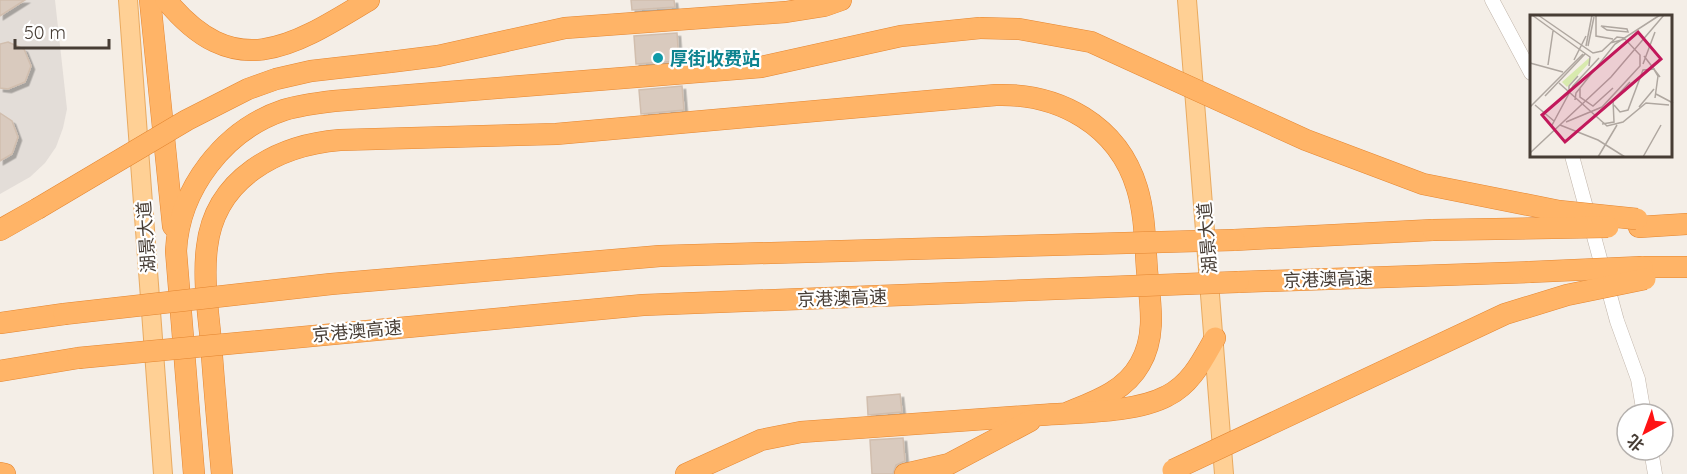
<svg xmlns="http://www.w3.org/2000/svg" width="1687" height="474" font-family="Quicksand,'Noto Sans SC',sans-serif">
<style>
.industrial{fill:#e3ddd8}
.building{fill:#d9cabe;stroke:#d1beae;stroke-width:1.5;filter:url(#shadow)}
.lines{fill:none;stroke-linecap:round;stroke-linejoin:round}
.minor-casing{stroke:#c0b4a9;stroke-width:15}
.major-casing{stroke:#e9aa60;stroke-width:20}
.highway-casing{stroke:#e48631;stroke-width:22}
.minor{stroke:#fff;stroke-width:14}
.major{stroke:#ffd095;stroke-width:18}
.highway{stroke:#ffb467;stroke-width:21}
.highway-bridge-casing{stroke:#e48631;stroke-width:22;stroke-linecap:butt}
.highway-bridge{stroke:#ffb467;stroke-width:21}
.culture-dot{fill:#0f9aa8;stroke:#fff;stroke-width:2}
.labels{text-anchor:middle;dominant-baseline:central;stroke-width:4.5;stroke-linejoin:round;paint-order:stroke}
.culture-label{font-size:18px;font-weight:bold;fill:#0d838f;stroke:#fff;text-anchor:start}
.street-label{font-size:18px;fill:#473d35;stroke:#fff}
.inset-road{fill:none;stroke:#afa7a0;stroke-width:1.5}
.view{fill:#c2185b;fill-opacity:0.15;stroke:#c2185b;stroke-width:3}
.inset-edge{fill:none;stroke:#473d35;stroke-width:3}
</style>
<defs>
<filter id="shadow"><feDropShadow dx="3.5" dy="3.5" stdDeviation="0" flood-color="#0004"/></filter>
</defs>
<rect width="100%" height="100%" fill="#f4eee7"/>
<polygon class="industrial" points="0,0 55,0 67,109 63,128 56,147 45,163 30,177 0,194"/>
<g class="building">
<polygon points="0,0 25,0 0,16"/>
<polygon points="631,0 674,0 675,7 632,10"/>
<polygon points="677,33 679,61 636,64 634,36"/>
<polygon points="8,42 24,49 31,66 25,82 8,89 0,88 0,44"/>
<polygon points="682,86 684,110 641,114 639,90"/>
<polygon points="0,113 12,121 18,137 12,154 0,161"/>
<polygon points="900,394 902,412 868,415 867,397"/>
<polygon points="903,438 905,461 896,465 893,474 872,474 870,440"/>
</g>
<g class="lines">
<defs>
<g id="minor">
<polyline points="1492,0 1531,73"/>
<polyline points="1572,156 1617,321 1638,379 1644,414"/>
<polyline points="1651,450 1655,474"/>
</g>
<g id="major">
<polyline points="128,0 163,474"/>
<polyline points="1187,0 1224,474"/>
</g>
<g id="highway">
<polyline points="150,0 173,226"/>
<path d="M166 0C235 84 292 47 369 0"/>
<polyline points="390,62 438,56 565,28 786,12 824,6 841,0"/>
<polyline points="1639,227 1687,224"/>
<polyline points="0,230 37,209"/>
<polyline points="1234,240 1433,230"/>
<polyline points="1642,267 1687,267"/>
<polyline points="1238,282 1530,272"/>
<polyline points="0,323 64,314"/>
<polyline points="0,371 78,358"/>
<polyline points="0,473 5,474"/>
<path d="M194 474 176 251C179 189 224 130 284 110 300 105 317 103 334 101L761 67 901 36 980 28"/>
<path d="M222 474C218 430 214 386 211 342 208 311 203 278 207 247 215 178 278 145 340 140L556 134 996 95C1059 93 1118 125 1137 188 1145 214 1145 243 1147 270 1150 302 1157 335 1140 364 1125 391 1096 401 1069 412"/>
<path d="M686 474 761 440 801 432C881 427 961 421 1041 415 1078 412 1135 413 1167 396 1191 384 1202 361 1215 338"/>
<polyline points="905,474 949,464 1030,421"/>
</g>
</defs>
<use href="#minor" class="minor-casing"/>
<use href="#major" class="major-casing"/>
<use href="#highway" class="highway-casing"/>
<use href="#minor" class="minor"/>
<use href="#major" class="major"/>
<use href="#highway" class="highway"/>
<defs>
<g id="highway-bridge">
<polyline points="980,28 1019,29 1091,42 1306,140 1423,184 1559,211 1637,219"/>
<polyline points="37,209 187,120 248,89 276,79 311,71 390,62"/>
<polyline points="1433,230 1608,227"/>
<polyline points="1530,272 1642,267"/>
<polyline points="64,314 331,284 660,256 1234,240"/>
<polyline points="78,358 643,305 1238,282"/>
<polyline points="1173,470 1505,314 1567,295 1645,279"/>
</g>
</defs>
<use href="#highway-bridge" class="highway-bridge-casing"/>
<use href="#highway-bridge" class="highway-bridge"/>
</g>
<circle class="culture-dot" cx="658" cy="58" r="6"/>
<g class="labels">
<g class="culture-label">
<text x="670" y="58">厚街收费站</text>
</g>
<g class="street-label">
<text transform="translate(146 237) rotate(-94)">湖景大道</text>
<text transform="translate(1207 238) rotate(-95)">湖景大道</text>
<text transform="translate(1328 279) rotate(-2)">京港澳高速</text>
<text transform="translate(842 298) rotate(-2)">京港澳高速</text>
<text transform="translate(357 331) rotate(-5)">京港澳高速</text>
</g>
</g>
<g transform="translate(1530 15)">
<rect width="142" height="142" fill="#f4eee7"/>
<path d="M59 43V48L37 72 32 67Z" fill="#d8eaae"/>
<path class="inset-road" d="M2 0 60 42 59 51M8 0 63 38 72 36 87 22 95 23M66 0V21L83 24M71 11 97 14 98 17 77 15ZM56 31 62 0M58 31 64 2M114 41 130 62M44 45 56 21M0 48 33 57M113 49 125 17M18 50 23 16M122 51 128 61 125 83M29 68 77 111 93 107 116 88 139 90M50 73V82L63 91 83 73M39 78V71L48 61M126 79 143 88M15 81 55 39M45 85 46 78 85 29 130 0M5 90 24 106M84 90 90 97 98 95 113 55 125 54M0 92 53 39M109 92 124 74M36 107 72 92 110 51V40L95 24 80 28M72 109 84 107 83 85 100 67M30 110 68 125 95 142M21 112 43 71 69 43M0 138 81 62 134 0M68 142 87 110M113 142 131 110"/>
<path class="view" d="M108 17 131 44 35 127 12 100Z"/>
<rect width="142" height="142" class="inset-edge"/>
</g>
<g transform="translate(1645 432) rotate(221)"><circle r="28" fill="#ffffff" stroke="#b5b1ae" stroke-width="1.5"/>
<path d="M0-4.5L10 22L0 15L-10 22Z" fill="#ff1314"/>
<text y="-9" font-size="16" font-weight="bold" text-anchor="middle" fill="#473d35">北</text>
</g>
<path d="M15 39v9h94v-9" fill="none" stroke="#473d35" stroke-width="3"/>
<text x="24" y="39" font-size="18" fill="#473d35" stroke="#ffffff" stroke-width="4.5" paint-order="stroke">50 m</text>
</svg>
